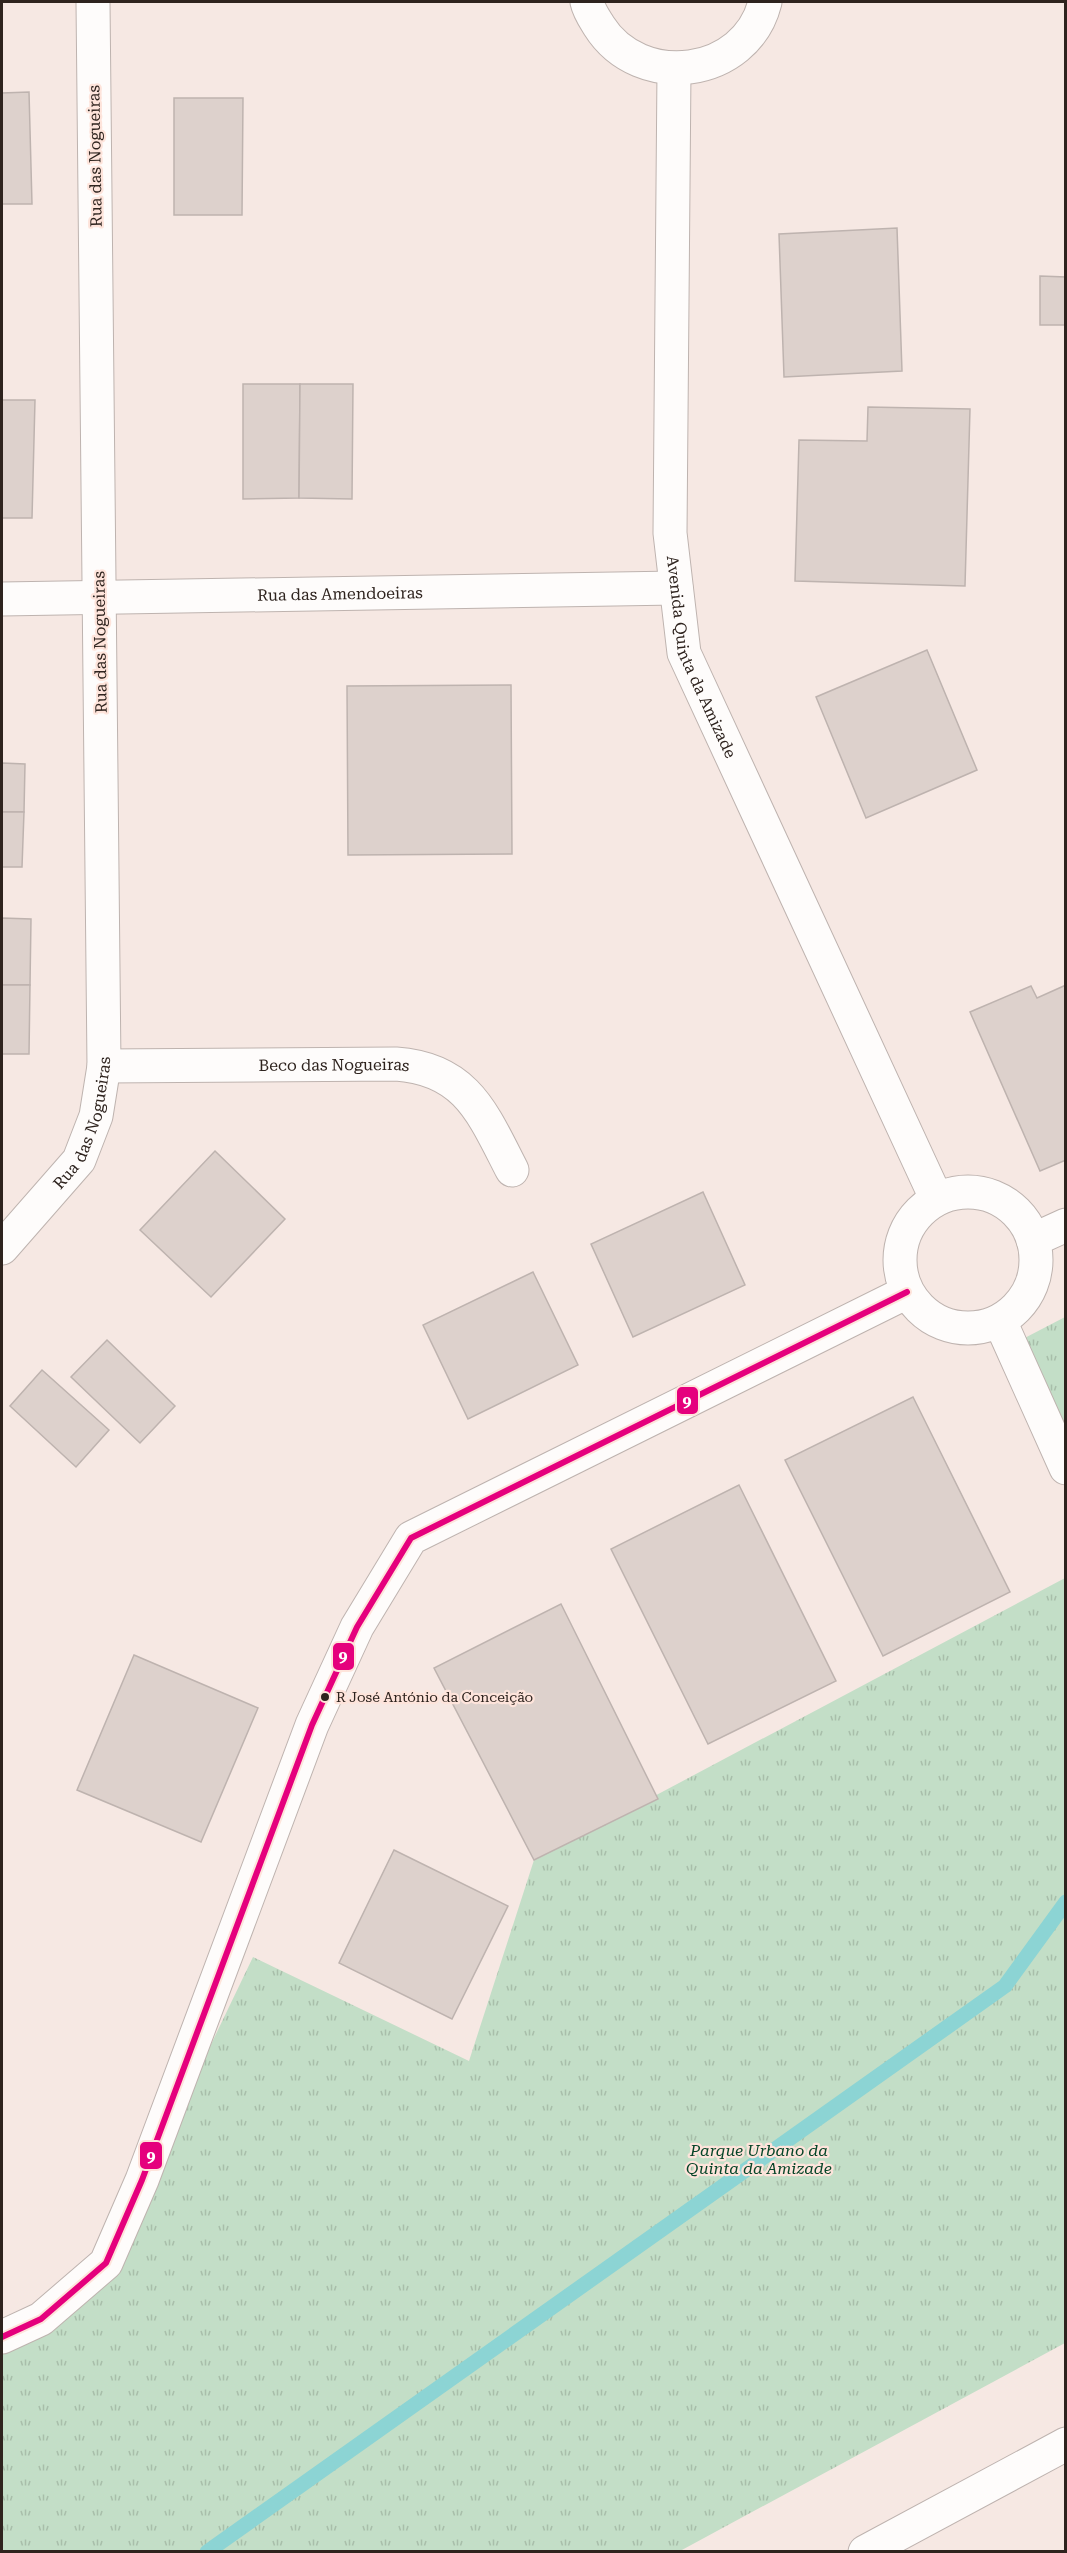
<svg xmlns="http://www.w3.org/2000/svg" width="1067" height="2553" font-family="'Roboto Serif',serif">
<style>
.grass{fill:url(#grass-tufts)}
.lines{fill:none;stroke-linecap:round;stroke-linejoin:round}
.stream{stroke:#8cd4d4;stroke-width:15}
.building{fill:#ddd1cc;stroke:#beb3af;stroke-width:1.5}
.street-casing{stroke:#beb3af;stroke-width:35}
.street{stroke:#fefcfb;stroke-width:33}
.bus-1-casing{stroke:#fee4db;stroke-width:10}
.bus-1{stroke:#e5007d;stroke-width:6}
.bus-dot{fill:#2e231e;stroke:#fee4db;stroke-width:2}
.labels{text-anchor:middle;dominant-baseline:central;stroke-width:4.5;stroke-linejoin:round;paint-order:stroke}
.bus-label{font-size:14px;fill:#2e231e;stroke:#fee4db;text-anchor:start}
.street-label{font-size:16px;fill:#2e231e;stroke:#fee4db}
.park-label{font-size:16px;font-style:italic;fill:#064528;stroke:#fee4db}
.line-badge{stroke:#fee4db;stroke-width:2}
.badge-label{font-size:16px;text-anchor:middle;font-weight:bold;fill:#fff}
</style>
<defs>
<pattern id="grass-tufts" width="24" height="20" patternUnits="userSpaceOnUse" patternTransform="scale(1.5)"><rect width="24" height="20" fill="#c3dec7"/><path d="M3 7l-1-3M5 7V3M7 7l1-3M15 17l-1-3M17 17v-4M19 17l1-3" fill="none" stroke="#a8beaa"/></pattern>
</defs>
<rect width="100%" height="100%" fill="#f6e8e3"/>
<g class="grass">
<polygon points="1065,1317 1065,1468 1011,1345"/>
<polygon points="1065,1578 1065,2343 680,2551 2,2552 2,2337 106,2263 253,1957 469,2061 534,1860"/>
</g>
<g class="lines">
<polyline class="stream" points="207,2552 1005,1986 1066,1902"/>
</g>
<g class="building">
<polygon points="29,92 32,204 2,204 2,93"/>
<polygon points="174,98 243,98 242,215 174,215"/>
<polygon points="897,228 902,371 784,377 779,234"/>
<polygon points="1040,276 1066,277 1066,325 1040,325"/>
<polygon points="243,384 300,384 299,498 243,499"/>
<polygon points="300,384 353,384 352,499 299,498"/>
<polygon points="2,400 35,400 32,518 2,518"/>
<polygon points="868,407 970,409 965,586 795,581 799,440 867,441"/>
<polygon points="927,650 977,770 866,818 816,697"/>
<polygon points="511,685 512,854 348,855 347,686"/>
<polygon points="2,763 25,764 24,812 2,812"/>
<polygon points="2,812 24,812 22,867 2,867"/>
<polygon points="2,918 31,919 30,985 2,985"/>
<polygon points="2,985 30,985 29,1054 2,1054"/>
<polygon points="1066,985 1066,1160 1040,1171 970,1012 1031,986 1037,998"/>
<polygon points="215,1151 285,1219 211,1297 140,1230"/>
<polygon points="703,1192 745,1285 633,1337 591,1244"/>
<polygon points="533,1272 578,1365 468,1419 423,1325"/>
<polygon points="107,1340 175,1406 140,1443 71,1377"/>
<polygon points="42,1370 109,1430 76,1467 10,1406"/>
<polygon points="913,1397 1010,1592 883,1656 785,1460"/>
<polygon points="739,1485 836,1681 708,1744 611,1549"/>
<polygon points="561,1604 658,1799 534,1860 434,1668"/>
<polygon points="134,1655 258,1708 201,1842 77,1790"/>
<polygon points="394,1850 508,1906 452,2019 339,1963"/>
</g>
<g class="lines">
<defs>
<g id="street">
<path d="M587 2C589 11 594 18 599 26 640 91 746 78 765 2"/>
<path id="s1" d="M674 70 670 533 684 653 936 1198"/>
<path id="s2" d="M2 599 676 588"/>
<path id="s3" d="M104 1066 396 1064C467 1069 483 1114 512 1170"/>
<circle cx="968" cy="1260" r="68"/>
<polyline points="1033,1240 1066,1225"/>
<path id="s4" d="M2 1248 79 1160 96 1116 104 1066 93 2"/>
<polyline points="1000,1321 1066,1468"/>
<polyline points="2,2337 41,2319 106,2263 142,2180 312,1725 357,1627 411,1538 907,1292"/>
<polyline points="865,2552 1066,2444"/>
</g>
</defs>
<use href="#street" class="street-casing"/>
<use href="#street" class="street"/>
<defs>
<polyline id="bus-1" points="2,2337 41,2319 106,2263 142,2180 312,1725 357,1627 411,1538 907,1292"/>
</defs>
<use href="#bus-1" class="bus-1-casing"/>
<use href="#bus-1" class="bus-1"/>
</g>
<circle class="bus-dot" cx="325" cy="1697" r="5"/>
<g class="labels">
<g class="bus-label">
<text x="336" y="1697">R José António da Conceição</text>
</g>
<g class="street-label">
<text transform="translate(95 156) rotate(-91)">Rua das Nogueiras</text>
<text stroke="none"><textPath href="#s2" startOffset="338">Rua das Amendoeiras</textPath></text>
<text transform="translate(100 642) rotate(-91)">Rua das Nogueiras</text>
<text stroke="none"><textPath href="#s1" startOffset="592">Avenida Quinta da Amizade</textPath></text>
<text stroke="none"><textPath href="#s3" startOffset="230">Beco das Nogueiras</textPath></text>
<text stroke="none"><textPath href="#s4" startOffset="153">Rua das Nogueiras</textPath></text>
</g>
<g class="park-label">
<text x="759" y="2150">Parque Urbano da<tspan x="759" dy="18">Quinta da Amizade</tspan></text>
</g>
</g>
<g class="line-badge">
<rect x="676" y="1386" width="23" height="29" rx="6" fill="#e5007d"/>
<rect x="332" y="1642" width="23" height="29" rx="6" fill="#e5007d"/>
<rect x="139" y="2141" width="24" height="29" rx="6" fill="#e5007d"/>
</g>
<g class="badge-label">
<text x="687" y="1407">9</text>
<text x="343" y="1662">9</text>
<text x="151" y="2162">9</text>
</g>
<rect width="1067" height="2553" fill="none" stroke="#2e231e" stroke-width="6"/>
</svg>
